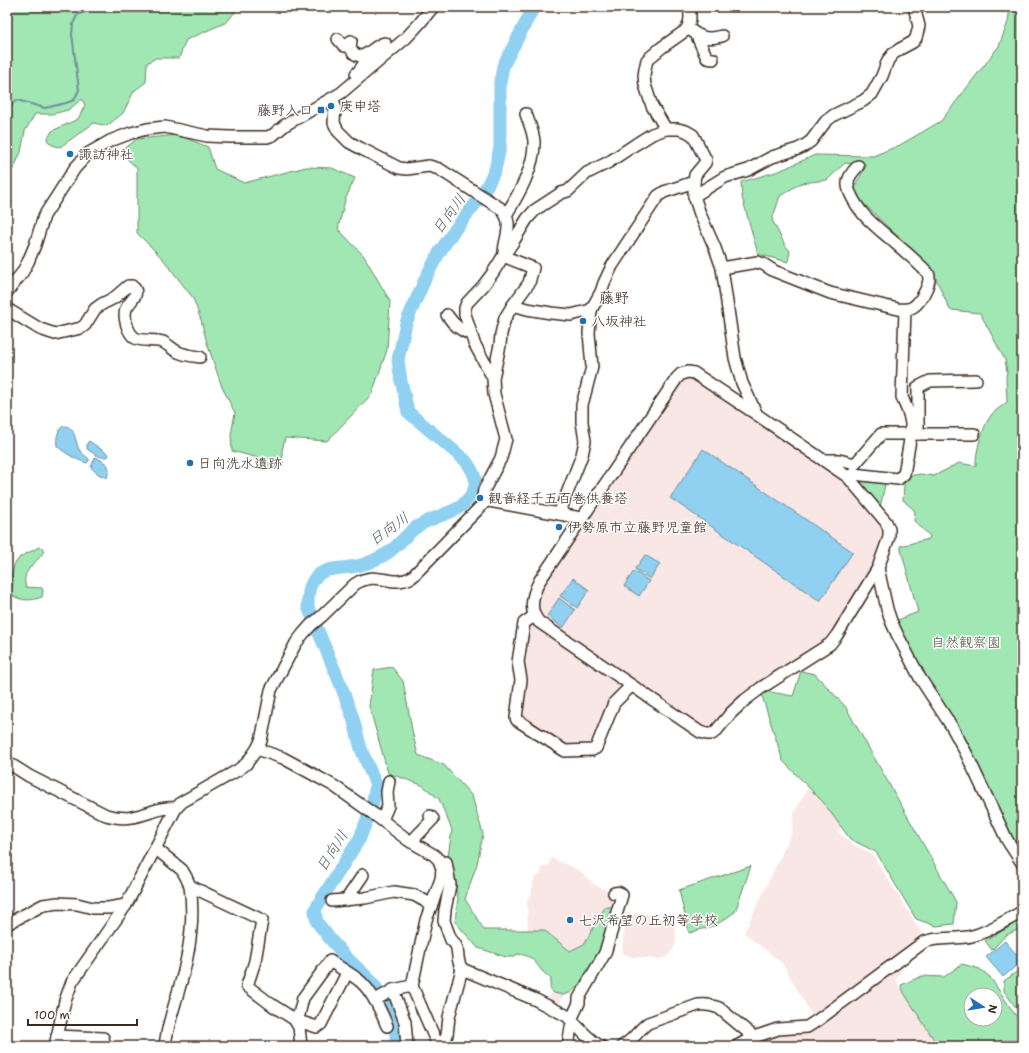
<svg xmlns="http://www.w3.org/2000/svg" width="1029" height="1053" font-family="'Shantell Sans','Klee One',sans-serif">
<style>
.built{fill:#f9e7e5}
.green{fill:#a0e7b4;stroke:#6e8869;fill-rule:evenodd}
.water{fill:#90d0f1;stroke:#6e8e9d}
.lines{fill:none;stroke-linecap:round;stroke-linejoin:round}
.stream{stroke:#6e8e9d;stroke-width:2}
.river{stroke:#90d0f1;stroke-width:13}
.minor-casing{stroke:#3b2a1e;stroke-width:14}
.minor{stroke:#fff;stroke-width:11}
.poi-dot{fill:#1f6fb2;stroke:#fff;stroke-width:1.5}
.labels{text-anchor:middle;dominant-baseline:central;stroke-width:3;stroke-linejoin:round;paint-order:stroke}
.poi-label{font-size:14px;fill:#3b2a1e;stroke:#fff;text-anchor:start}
.park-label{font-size:14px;fill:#545944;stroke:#fff}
.water-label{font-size:15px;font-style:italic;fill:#545c5d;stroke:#fff}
.neighbourhood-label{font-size:15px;fill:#3b2a1e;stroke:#fff}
</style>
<rect width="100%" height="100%" fill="#fff"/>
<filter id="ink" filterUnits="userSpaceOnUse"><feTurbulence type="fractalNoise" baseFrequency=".025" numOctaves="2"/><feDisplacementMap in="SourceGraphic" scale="8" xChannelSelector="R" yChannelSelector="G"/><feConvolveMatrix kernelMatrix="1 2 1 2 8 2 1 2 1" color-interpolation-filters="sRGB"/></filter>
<g filter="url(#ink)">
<g class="built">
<polygon points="688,375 847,481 886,530 873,572 833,637 712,729 704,729 541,619 535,612 542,581 555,570 624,470 622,464 680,380"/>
<polygon points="529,623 535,623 626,686 593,744 568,748 520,718 521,665"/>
<polygon points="813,778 847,816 838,832 849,842 873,855 923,935 896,980 938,1046 746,1046 758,1037 812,1028 812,1016 782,963 744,933 792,832 794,813"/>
<polygon points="551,858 574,868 582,873 592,883 600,888 611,891 620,897 588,977 568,987 558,1005 549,1000 554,979 528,940 527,899 531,896 534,878 541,875 541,868 550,864"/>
<polygon points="636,913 642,913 673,922 676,935 675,946 667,957 660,959 630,957 629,955 622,954 625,918"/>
</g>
<g class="green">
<polygon points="7,7 239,7 227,22 186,40 179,58 156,58 147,63 146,82 134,91 123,113 107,126 94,123 60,147 52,145 47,140 52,131 78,119 85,105 82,99 68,110 52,114 35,114 25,131 21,152 14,168 7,175"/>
<path d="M1010 7H1022V860L893 622 918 612 900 546 929 539 930 536 914 521 915 511 903 500 904 484 908 476 921 474 934 476 959 463 976 466C975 452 983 425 992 414 996 410 1002 406 1007 402L1006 376 1007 372 1005 360 980 313 950 310 932 270 856 196 855 185 866 166 845 163 827 180 801 183 780 196 772 220 785 245 790 251 788 262 758 254 742 197 741 182 779 171 815 155 873 156 900 145 941 121 999 46 1008 22Z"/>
<polygon points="178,135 208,147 215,169 244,183 306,167 332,168 355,178 345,200 338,229 364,256 390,301 387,350 372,394 327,441 285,438 282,451 283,466 262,469 262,459 232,451 231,435 235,413 222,387 207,343 201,320 193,298 163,259 137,233 137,168 127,159 124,149 137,139"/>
<polygon points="854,478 886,480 880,508"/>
<path d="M39 547 43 548 44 551C38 563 20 570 26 587 32 588 36 587 42 588L43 591 42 597C31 601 23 601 13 596L12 589 13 584 11 579 14 565 20 557Z"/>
<path d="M392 667 403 681 413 735 418 755 444 765 472 796 483 834 477 864 465 899 484 930H544L570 951 584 944 605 907H615L602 953 579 985 570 993 563 995 554 993 552 991 550 987 551 979C548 976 544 973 541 970 534 960 531 955 517 954L515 957H506L478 948 455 922 458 898 448 856 452 830 439 799 422 785 388 773 369 706 374 670Z"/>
<polygon points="801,671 815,674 845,706 956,902 954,924 936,926 916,919 876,852 850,839 823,802 783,761 762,696 765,691 793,696"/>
<polygon points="751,866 735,912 716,925 689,933 679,890"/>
<polygon points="1022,919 1022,928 1006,935 992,950 985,941"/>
<path d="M962 964 980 969 990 977 1022 1025V1046H938L904 993 901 985 922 976 944 977ZM971 995H995V1019H971Z"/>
<polygon points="1022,966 1022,1022 1017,1009 1004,991 1004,981 1015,973"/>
</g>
<g class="water">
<path d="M63 426C75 425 75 441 79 449 81 453 86 456 89 459V461L87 463C76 460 65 453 57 446 56 439 57 431 63 426Z"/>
<path d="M89 441 108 454 109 456C101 460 93 453 87 449V443Z"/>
<polygon points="703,449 853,552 820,601 670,498"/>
<path d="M96 457 107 464 109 469 107 478C101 476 94 472 91 467L95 458Z"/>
<polygon points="645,555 660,564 650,579 635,569"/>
<polygon points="634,571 649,581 639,596 624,586"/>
<polygon points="573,578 589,590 577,608 560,596"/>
<polygon points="559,598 575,610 563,628 547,616"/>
<polygon points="1005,941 1022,961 1003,977 986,957"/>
</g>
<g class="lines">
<polyline class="stream" points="7,116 13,103 17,100 45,108 66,103 74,100 79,90 72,34 73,24 77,15 97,7"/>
<path class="river" d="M396 1046V1034L391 1014 385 1001 372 982 347 958 330 939 317 922 315 911 317 906 360 838 372 806 376 785 361 749 353 718 340 683 308 607C308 597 308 584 317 576 328 565 350 570 364 564 371 562 379 558 386 554 398 547 406 534 418 526 431 518 446 515 460 507 462 506 464 503 466 501 480 487 477 476 466 461L408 412 404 393 401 381 398 360 406 323 426 277 439 253 453 232 480 198 488 184 495 170 500 148V83L503 66 534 7"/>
<defs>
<g id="minor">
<path d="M688 28C700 38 707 40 722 36"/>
<polyline points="697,36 707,58 713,59"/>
<polyline points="338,39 344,46 350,46"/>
<path d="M351 41C350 46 350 49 354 53 365 63 374 44 385 43L384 46 366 61 359 71 356 74"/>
<path d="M333 99 335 106 334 123 338 131 349 142 360 148 399 168 407 169 429 166 439 169 500 208C515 222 505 236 504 252"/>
<path d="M666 129 652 106 645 85 644 76 645 69 647 60 661 48 685 31C691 24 691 16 689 7"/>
<polyline points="694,196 725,177 748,170 772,157 798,149 804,146 811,141 826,121 834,115 863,101 872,94 882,76 888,60 893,54 900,49 913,42 916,38 919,26 914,7"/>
<path d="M506 215C519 194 535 166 534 141 533 131 529 123 526 114"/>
<polyline points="503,256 533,268 529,283 513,305 527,309 551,313 571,315 591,310 601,292 604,283 612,266 658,196 664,192 694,182"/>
<path d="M722 268 757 262 763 264 774 271 830 293 898 309C902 309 907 310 911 308 919 305 929 287 929 278 929 276 928 273 927 272 917 262 906 252 895 243 879 229 863 218 853 199 851 195 848 190 848 185 847 178 853 171 858 166"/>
<polyline points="7,292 22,273 28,262 35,245 44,216 75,168 89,153 110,141 131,133 147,129 165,127 207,136 230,137 267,137 273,135 285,125 341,93 406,38 419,24 433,7"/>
<path d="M7 309 40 329 55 334 81 328 85 325 95 309 102 304 114 298 128 286H132C142 294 129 301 126 309 123 318 128 333 135 338 139 341 156 340 163 342 167 344 171 348 176 351 183 355 192 356 200 357"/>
<path d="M447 315C453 324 460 331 471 334"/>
<path d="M688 372 694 373 756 414 848 477 886 522 889 529V537L878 568 837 635 830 644 761 688 745 700 731 713 716 731 712 734H707L700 732 539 622C528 610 533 593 540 580L677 378 681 374Z"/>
<polyline points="493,378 500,345 501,334 505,318 513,305"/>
<polyline points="914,434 974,434"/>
<polyline points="918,434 918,387 930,381 976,380"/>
<polyline points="824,460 839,460 855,464 881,434 908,434"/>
<polyline points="848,477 853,474 898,479 904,474 911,434 911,423 909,414 902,397 905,310"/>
<polyline points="486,501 483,496 484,490 501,458 506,439 494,394 493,378 474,343 465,314 465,308 467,303 483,286 492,274 504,255 513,242 527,219 535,210 561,193 568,191 587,173 609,162 636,144 652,134 666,129 678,129 686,131 693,135 706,160 705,163 695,175 694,182 694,196 700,214 715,248 722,268 735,358 742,383 756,413"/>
<polyline points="559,514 582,455 585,441 582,422 582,405 592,367 589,333 591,310"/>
<polyline points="878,568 887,609 891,621 897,634 920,678 952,727 966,753 1007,840 1022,863"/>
<polyline points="534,616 524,623 518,662 521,680 516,718 517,720 565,751 592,750 596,748 614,703 631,686"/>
<polyline points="257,749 283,758 307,771 334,786 375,815 408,840 434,855 439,860 442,869 441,879 426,920 412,986 436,1041 440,1042 445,1040 447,1035 449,1017 462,969 536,1000 567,1016 572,1021 568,1046"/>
<path d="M7 762 29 776 106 815C115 817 123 819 132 817 147 815 161 806 176 808"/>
<polyline points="382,820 388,806 387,792 389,781"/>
<polyline points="411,842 433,819 430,816"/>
<polyline points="155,848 182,870 186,877 190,886 262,920 255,961 247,986 272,1005 294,1019 299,1027 301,1046"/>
<path d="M446 862 450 885 445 910 444 921 451 940C462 948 454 957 462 969"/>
<polyline points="346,900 363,875"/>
<polyline points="332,901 365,898 394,892 414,895 425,901 431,907"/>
<polyline points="7,924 43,905 58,903 77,904 93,908 108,908 126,905"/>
<polyline points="393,990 405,1022 407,1046"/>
<polyline points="375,1000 393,990 412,986"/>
<path d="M571 1020 579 1003V998L605 953 622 895C620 892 618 892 614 893"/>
<polyline points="298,1021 317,1027 321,1024 347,973"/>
<path d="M572 1021C581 1030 589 1040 600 1046"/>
<path d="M297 1023 303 998 330 961C340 968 352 974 361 982 373 993 381 1011 387 1026"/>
<polyline points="57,1036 103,1038 105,1046"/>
<path d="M754 1037 778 1029 807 1027 818 1020 924 942C939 936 956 940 972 936 990 932 1006 920 1022 912"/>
<path d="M55 1046 65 1001 72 982 126 905 176 808 182 802 238 770 246 764 252 756 257 749 261 741 271 690 296 643 303 634 311 625 322 616 355 584C378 569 391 589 412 577L486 501H489L581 518"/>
<path d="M165 1046C167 1026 174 1008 179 989 189 956 195 920 190 886"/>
<path d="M622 1046C633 1041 638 1030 648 1023L698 1005C706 1004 712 1005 719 1008L754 1037 737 1046"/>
</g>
</defs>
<use href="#minor" class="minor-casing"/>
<use href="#minor" class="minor"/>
</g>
</g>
<g class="poi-dot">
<circle cx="331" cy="106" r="4"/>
<rect x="317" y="106" width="8" height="8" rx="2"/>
<circle cx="70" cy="154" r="4"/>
<circle cx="583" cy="321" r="4"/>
<circle cx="190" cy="463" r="4"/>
<circle cx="480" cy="498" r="4"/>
<circle cx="559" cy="527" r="4"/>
<circle cx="570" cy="920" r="4"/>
</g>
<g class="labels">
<g class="poi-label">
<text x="339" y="106">庚申塔</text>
<text x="313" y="110" text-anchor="end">藤野入口</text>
<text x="78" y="154">諏訪神社</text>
<text x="591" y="321">八坂神社</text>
<text x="198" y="463">日向洗水遺跡</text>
<text x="488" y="498">観音経千五百巻供養塔</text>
<text x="567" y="527">伊勢原市立藤野児童館</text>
<text x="578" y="920">七沢希望の丘初等学校</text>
</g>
<g class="park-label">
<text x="966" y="642">自然観察園</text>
</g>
<g class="water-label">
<text transform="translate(449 214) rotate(-54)">日向川</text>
<text transform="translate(389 529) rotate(-36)">日向川</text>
<text transform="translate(332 851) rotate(-58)">日向川</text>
</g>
<g class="neighbourhood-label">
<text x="614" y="298">藤野</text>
</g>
</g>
<rect width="1029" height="1053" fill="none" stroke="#fff" stroke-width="24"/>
<rect x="12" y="12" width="1005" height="1029" fill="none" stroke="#3b2a1e" stroke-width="1.5" filter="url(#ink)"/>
<g transform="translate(983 1007) rotate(102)"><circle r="19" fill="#ffffff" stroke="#b1aaa5"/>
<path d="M0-3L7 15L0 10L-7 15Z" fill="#1f6fb2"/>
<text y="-6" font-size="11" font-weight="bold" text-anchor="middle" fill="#3b2a1e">N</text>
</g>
<path d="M28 1019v6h109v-6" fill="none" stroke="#3b2a1e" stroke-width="2"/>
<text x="34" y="1019" font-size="12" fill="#3b2a1e" stroke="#ffffff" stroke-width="3" paint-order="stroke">100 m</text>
</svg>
